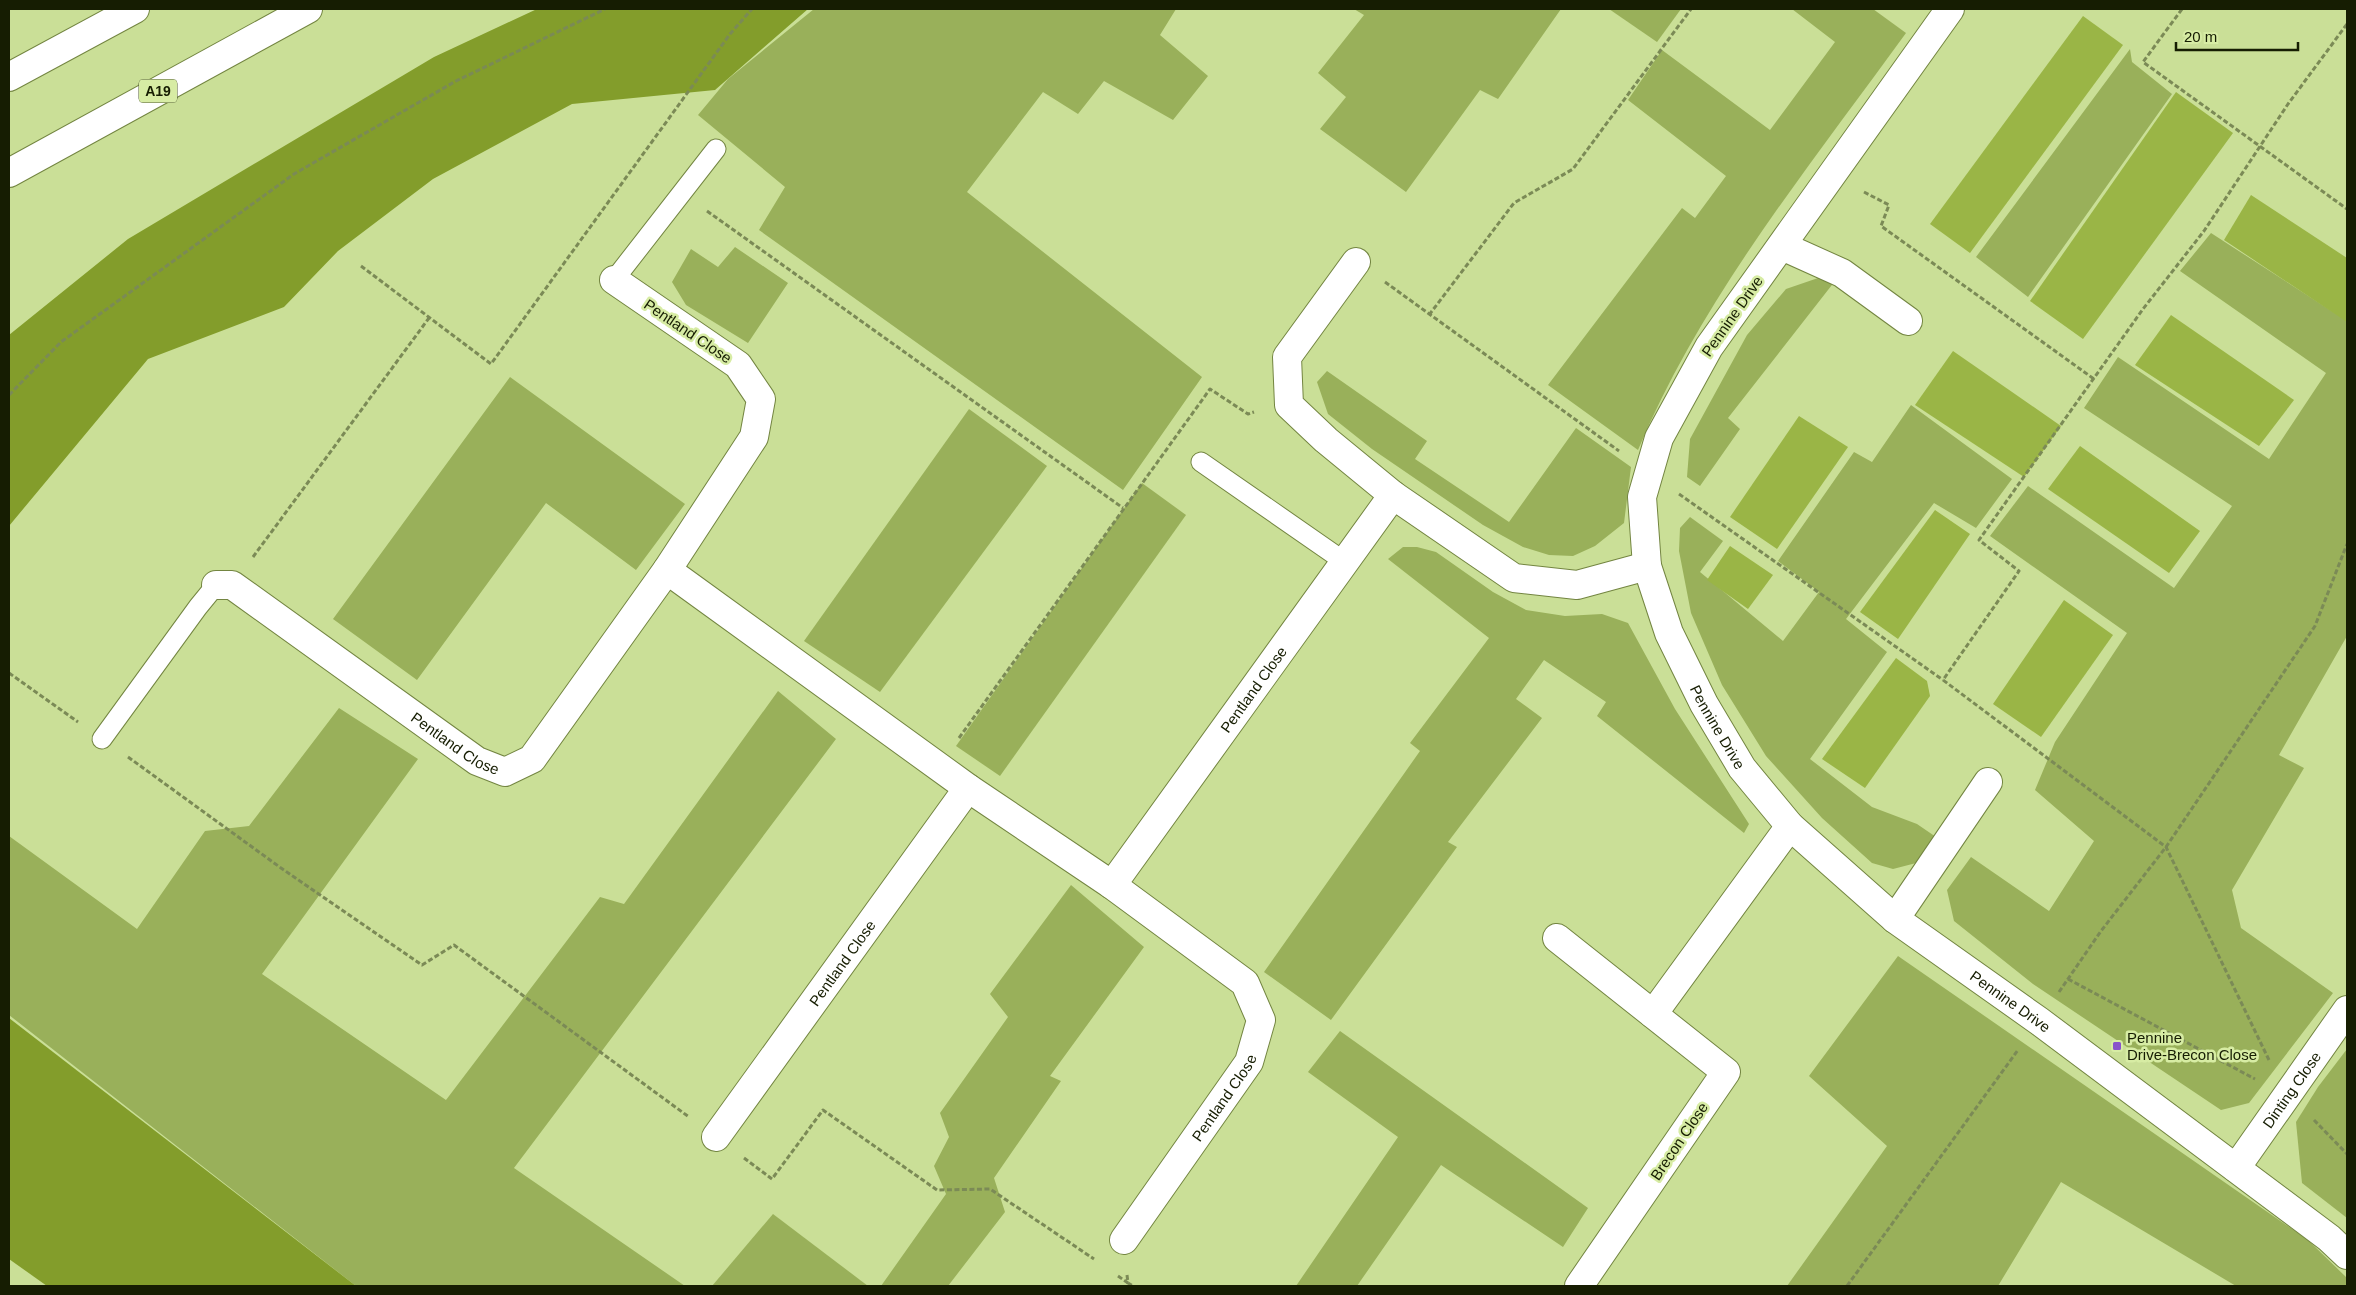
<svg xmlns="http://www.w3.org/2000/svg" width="2356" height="1295" font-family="Helvetica,sans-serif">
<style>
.green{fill:#99b05a}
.forest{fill:#839d2b}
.building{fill:#9ab546}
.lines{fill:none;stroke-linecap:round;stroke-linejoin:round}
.lane-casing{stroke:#738541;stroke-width:21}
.street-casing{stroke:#738541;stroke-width:30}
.highway-casing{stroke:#738541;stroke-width:30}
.path{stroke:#7b8a56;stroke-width:3;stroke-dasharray:5 2.5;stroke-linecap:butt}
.lane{stroke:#fff;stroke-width:19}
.street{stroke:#fff;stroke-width:28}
.highway{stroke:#fff;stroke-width:28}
.poi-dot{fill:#8953ca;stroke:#d7eca4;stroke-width:2}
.labels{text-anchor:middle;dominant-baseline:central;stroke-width:5;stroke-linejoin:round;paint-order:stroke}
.shield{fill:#d7eca4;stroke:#505b33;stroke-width:1}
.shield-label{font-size:14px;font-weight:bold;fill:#161d02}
.street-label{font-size:15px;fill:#161d02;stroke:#d7eca4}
.poi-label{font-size:15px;fill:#161d02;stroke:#d7eca4;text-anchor:start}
</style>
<rect width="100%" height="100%" fill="#cadf97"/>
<g class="green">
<polygon points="814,9 1176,9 1160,35 1208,76 1173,120 1104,81 1078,114 1043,92 967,192 1202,377 1123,490 759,230 785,187 698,115 728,79"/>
<polygon points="1354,9 1561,9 1498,99 1480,90 1406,192 1320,129 1346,97 1318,73 1364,15"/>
<polygon points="1609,9 1681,9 1657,42"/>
<path d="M1792 9H1873L1906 33C1810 166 1702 297 1638 450L1548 385 1682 208 1695 218 1726 176 1628 100 1662 50 1770 130 1835 42Z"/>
<polygon points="2130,49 2132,62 2172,94 2028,297 1976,257"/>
<polygon points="2211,233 2347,321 2347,636 2279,755 2304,768 2232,890 2241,928 2333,993 2249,1103 2221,1110 2033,984 1954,921 1947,890 1971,857 2049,911 2094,841 2035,790 2055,742 2127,633 1990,536 2028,486 2174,588 2232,506 2084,408 2118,357 2269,459 2326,373 2180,271"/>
<polygon points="735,247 788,283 748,343 686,305 672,282 691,249 718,267"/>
<polygon points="1821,277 1835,281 1728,418 1740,429 1700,486 1687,477 1690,439 1747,335 1786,289"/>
<polygon points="1327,371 1427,441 1415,459 1509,522 1576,428 1631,467 1624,523 1595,546 1573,556 1549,555 1523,547 1483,525 1372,449 1328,414 1317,382"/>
<polygon points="510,377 685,504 636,570 546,503 417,680 333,619"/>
<polygon points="1911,405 2012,479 1976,528 1934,503 1846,619 1887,652 1810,759 1872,807 1917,824 1936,837 1920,862 1893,869 1872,863 1822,818 1766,756 1722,685 1691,613 1679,551 1680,528 1690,517 1723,541 1700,572 1783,641 1819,592 1778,561 1854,452 1872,462"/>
<polygon points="969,409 1047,466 880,692 804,641"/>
<polygon points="1142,483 1186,515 1000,776 956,746"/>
<polygon points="1403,547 1417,547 1436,552 1493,592 1526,610 1565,616 1602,614 1628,623 1675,709 1749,824 1744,833 1597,716 1606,702 1544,660 1516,699 1542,718 1448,842 1457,847 1331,1020 1264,972 1420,751 1410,743 1489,638 1388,559"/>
<polygon points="778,691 836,739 514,1168 685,1286 356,1286 9,1015 9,836 137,929 205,831 249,826 339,708 418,759 262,974 446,1100 600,897 624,904"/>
<polygon points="1071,885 1144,947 1050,1076 1061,1081 994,1178 1005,1212 948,1286 881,1286 946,1194 934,1166 949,1137 940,1113 1008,1017 990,994"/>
<polygon points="1898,956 2308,1240 2347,1278 2347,1286 2236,1286 2061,1182 1998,1286 1787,1286 1887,1146 1809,1076"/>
<polygon points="1340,1031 1588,1208 1563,1247 1441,1165 1357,1286 1296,1286 1398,1137 1308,1072"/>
<polygon points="2347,1049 2347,1218 2302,1183 2296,1122 2318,1087"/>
<polygon points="773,1214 868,1286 712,1286"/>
</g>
<g class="forest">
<polygon points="537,9 808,9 715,90 572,104 433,179 338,251 284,307 148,359 9,526 9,335 128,239 434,57"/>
<polygon points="9,1018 356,1286 47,1286 9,1259"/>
</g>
<g class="building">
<polygon points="2083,16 2123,45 1970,253 1930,224"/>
<polygon points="2176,92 2233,133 2083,339 2030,301"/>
<polygon points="2251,195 2347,258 2347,322 2224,240"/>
<polygon points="2171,315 2294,400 2259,446 2135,365"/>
<polygon points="1953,351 2061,426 2024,477 1915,405"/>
<polygon points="1799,416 1848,447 1777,549 1730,517"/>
<polygon points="2080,446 2200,531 2169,573 2048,489"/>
<polygon points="1935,510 1970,534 1898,639 1860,612"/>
<polygon points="1730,546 1773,575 1748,609 1707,580"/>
<polygon points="2064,600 2113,635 2041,737 1993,704"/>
<polygon points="1896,658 1927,681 1930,696 1865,788 1822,759"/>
</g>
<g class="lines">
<defs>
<g id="lane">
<polyline points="614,280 716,149"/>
<polyline points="1201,462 1345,562"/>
<polyline points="102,739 198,607 216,585"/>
</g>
<g id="street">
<path id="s1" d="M1950 9 1709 347 1659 438 1642 497 1647 566 1669 633 1704 704 1742 768 1790 826 1895 919 2039 1021 2329 1238 2347 1255"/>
<polyline points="1782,246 1842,273 1908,321"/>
<polyline points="1356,262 1287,357 1289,405 1326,440 1393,495 1514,578 1577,585 1647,566"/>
<polyline points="667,570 968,788 1112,885"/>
<path id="s2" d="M216 585H232L477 761 505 772 532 759 667 570 754 437 761 399 738 365 614 280"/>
<polyline points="1895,919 1988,782"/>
<polyline points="1557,938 1726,1072 1579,1286"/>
<polyline points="1653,1014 1790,826"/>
<path id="s3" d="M716 1137 968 788"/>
<path id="s4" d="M2236 1168 2347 1010"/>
<path id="s5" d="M1124 1240 1249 1062 1261 1020 1245 983 1112 885 1393 495"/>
</g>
<g id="highway">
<polyline points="9,77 135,9"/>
<polyline points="9,173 308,9"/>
</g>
</defs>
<use href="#lane" class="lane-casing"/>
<use href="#street" class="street-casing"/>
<use href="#highway" class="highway-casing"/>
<g class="path">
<polyline points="2182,9 2143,62 2347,209"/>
<polyline points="1864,192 1889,205 1881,226 2094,379"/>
<polyline points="707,211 1123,508"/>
<polyline points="361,266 491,364 730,34 752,9"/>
<polyline points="1385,282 1619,451"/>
<polyline points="1429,315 1514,203 1573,169 1691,9"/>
<polyline points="9,395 61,342 294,174 456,81 605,9"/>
<polyline points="1679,494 1943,680"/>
<polyline points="253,557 429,318"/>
<polyline points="9,673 78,722"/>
<polyline points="959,738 1210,389 1248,414 1254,412"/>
<polyline points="128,757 281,868 422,965 454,945 689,1117"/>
<polyline points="2068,979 2255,1079"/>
<polyline points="2059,992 2101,931 2166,847 2315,626 2347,544"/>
<polyline points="2269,1060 2166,847 1943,680 2019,571 1979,540 2143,309 2204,231 2288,104 2347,24"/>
<polyline points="2314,1120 2347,1154"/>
<polyline points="744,1158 772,1179 823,1110 937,1190 990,1189 1094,1259"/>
<polyline points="1127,1275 1128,1283 1133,1286"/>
<polyline points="1118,1276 1128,1283"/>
<polyline points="1847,1286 2018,1050"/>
</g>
<use href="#lane" class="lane"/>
<use href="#street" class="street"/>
<use href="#highway" class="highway"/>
</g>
<rect class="poi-dot" x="2112" y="1041" width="10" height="10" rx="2.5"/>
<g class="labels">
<rect class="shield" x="139" y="79.5" width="38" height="23" rx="4"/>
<g class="shield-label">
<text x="158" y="91">A19</text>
</g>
<g class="street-label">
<text transform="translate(1732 316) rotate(-55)">Pennine Drive</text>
<text transform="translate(688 331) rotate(34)">Pentland Close</text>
<text stroke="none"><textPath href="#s5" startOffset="708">Pentland Close</textPath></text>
<text stroke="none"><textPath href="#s1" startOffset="826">Pennine Drive</textPath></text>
<text stroke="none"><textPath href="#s2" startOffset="290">Pentland Close</textPath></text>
<text stroke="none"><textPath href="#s3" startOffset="215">Pentland Close</textPath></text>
<text stroke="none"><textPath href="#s1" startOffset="1231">Pennine Drive</textPath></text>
<text stroke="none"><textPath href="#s4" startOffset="96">Dinting Close</textPath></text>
<text stroke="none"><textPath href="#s5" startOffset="174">Pentland Close</textPath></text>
<text transform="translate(1679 1141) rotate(-56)">Brecon Close</text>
</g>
<g class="poi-label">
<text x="2127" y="1037">Pennine<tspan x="2127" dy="17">Drive-Brecon Close</tspan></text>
</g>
</g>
<rect width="2356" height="1295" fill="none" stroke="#161d02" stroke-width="20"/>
<path d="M2176 42v8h122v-8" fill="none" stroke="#161d02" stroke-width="2.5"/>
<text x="2184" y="42" font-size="15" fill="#161d02" stroke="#d7eca4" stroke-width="4" paint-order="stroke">20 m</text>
</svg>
